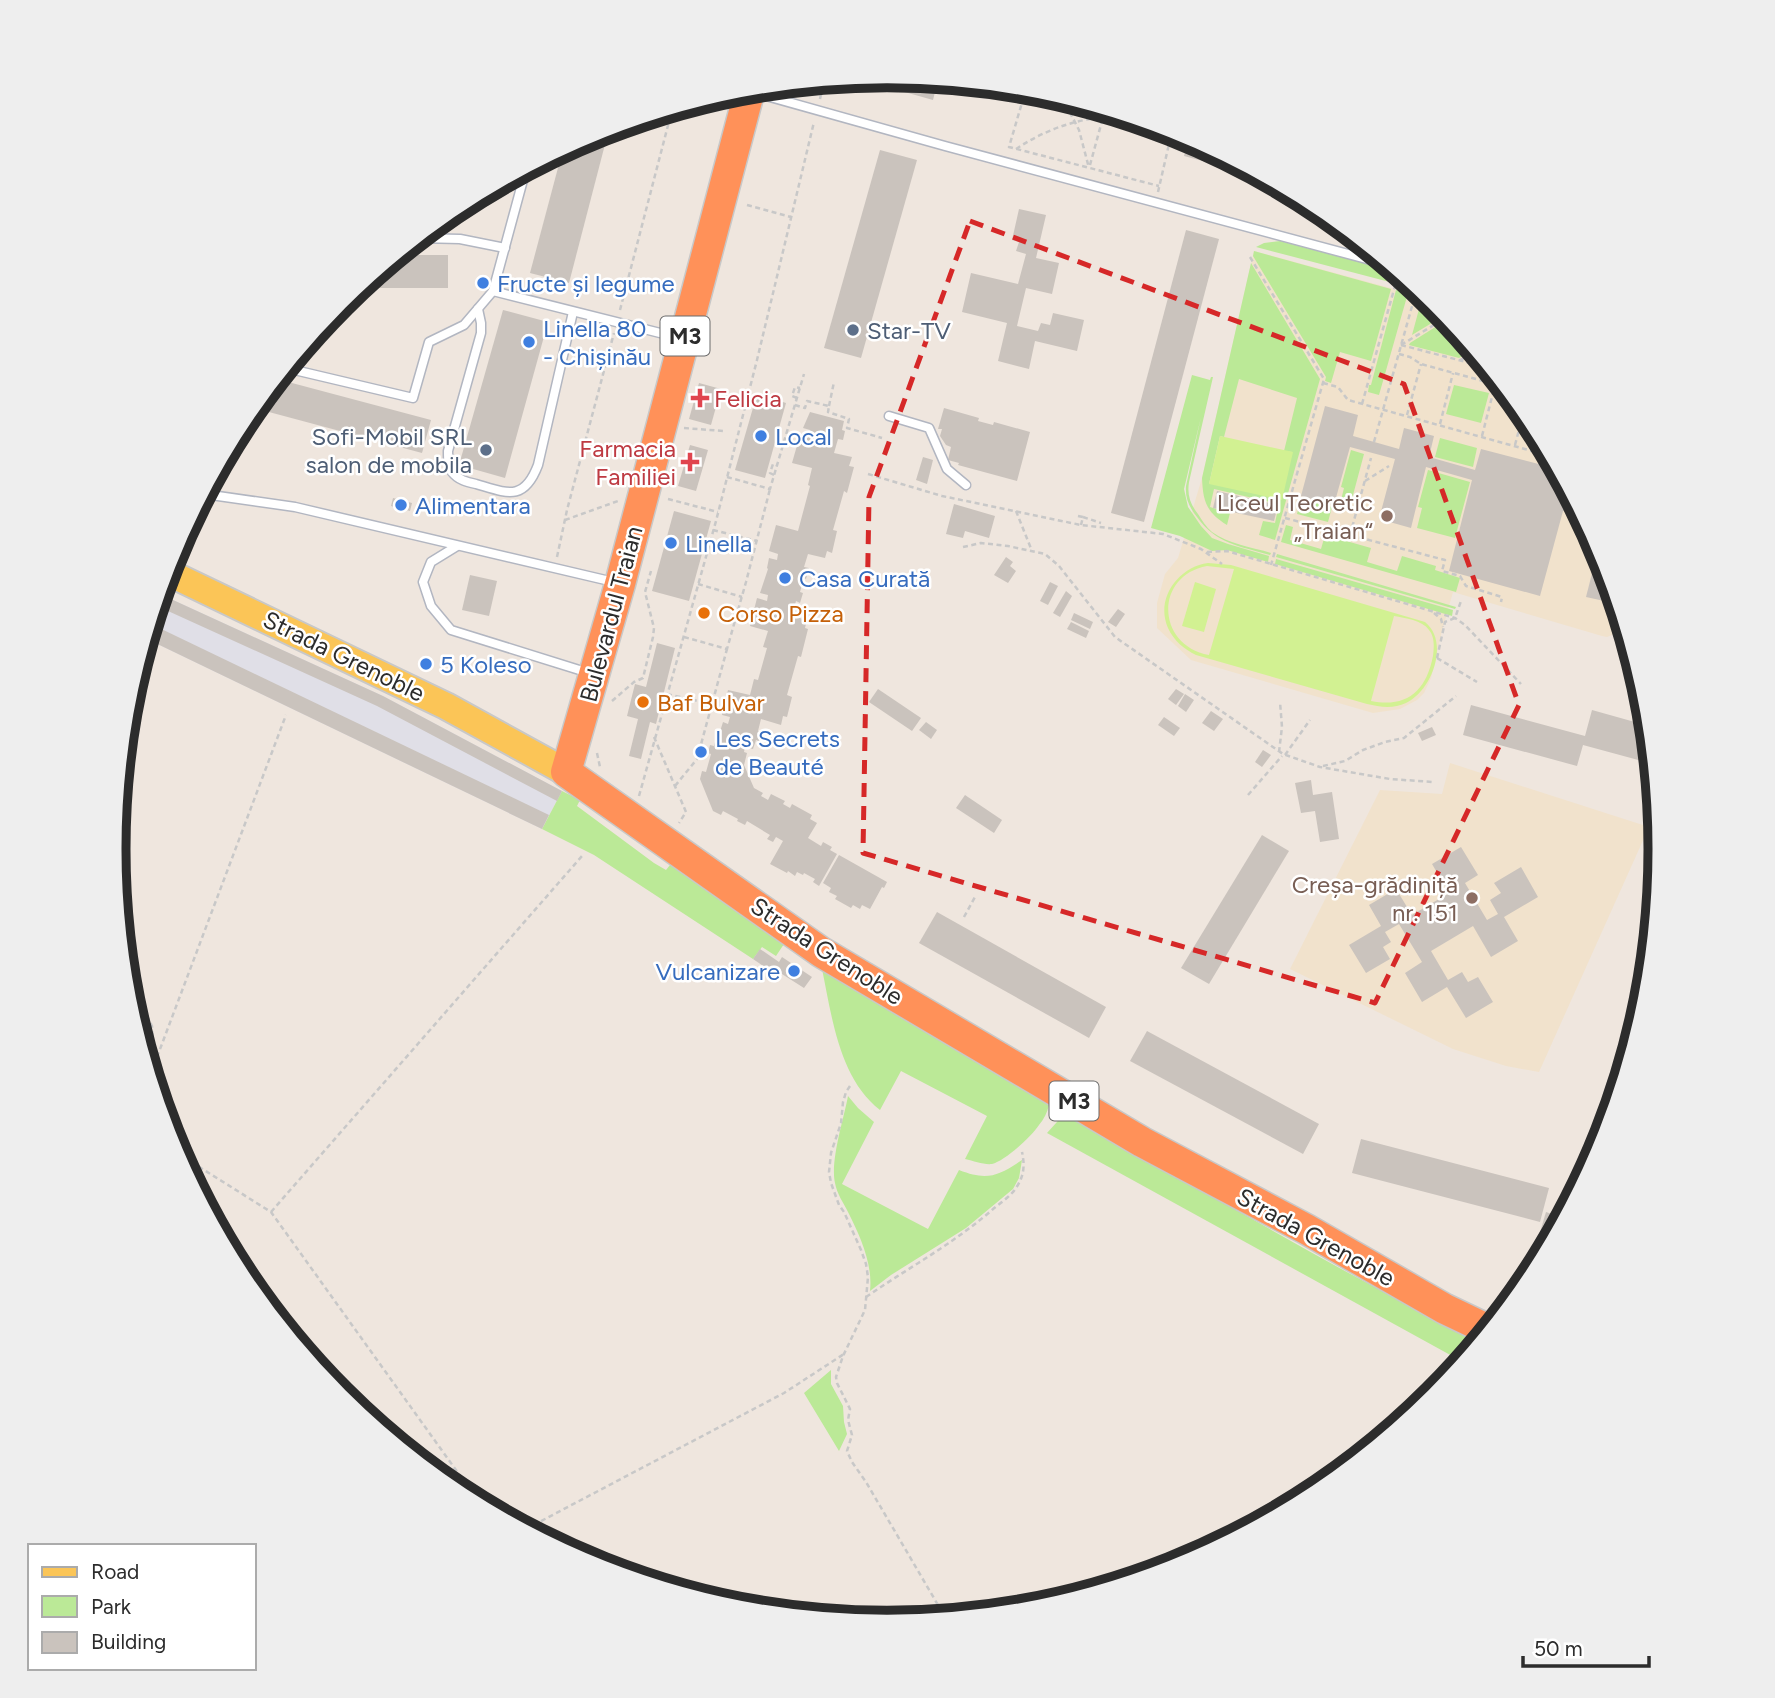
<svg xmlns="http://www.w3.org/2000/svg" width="1775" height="1698" font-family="Figtree,sans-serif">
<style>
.industrial{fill:#e0dfe7}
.education{fill:#f1e2cc}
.green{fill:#bbe997;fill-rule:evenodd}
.pitch{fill:#d2f192;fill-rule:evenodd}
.building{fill:#cac3bd}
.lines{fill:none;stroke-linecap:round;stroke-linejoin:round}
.lane-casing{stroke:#b2b6c1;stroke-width:11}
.primary-casing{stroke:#c8c8c8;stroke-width:30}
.highway-casing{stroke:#c8c8c8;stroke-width:33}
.path{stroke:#c8c8c8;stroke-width:2.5;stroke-dasharray:5 3.5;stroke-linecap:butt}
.lane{stroke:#fff;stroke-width:8}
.primary{stroke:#fbc557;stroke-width:26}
.highway{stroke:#ff9159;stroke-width:30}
.marked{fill:none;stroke:#d62828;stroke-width:5;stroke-dasharray:14 9;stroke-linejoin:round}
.shop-dot{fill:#3f7fe0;stroke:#fff;stroke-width:2.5}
.service-dot{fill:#5c6f8a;stroke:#fff;stroke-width:2.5}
.health-dot{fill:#e0444e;stroke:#fff;stroke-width:2.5}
.education-dot{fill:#8d6e63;stroke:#fff;stroke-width:2.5}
.food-dot{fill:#e8710a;stroke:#fff;stroke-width:2.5}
.labels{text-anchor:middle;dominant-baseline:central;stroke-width:5;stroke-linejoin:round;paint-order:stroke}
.shield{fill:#fff;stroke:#6b6b6b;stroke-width:2}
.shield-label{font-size:23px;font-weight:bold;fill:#2c2c2c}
.shop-label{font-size:24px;fill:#366cbe;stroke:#fff;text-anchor:start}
.service-label{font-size:24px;fill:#4e5e75;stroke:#fff;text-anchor:start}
.health-label{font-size:24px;fill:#be3a42;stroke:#fff;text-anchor:start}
.education-label{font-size:24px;fill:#785e54;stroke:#fff;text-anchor:end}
.food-label{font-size:24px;fill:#c56008;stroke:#fff;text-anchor:start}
.street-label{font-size:24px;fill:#2c2c2c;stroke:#fff}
.rim{fill:none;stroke:#2c2c2c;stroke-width:9}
</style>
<rect width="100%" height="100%" fill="#efe6de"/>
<polygon class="industrial" points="160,594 383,696 562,791 542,829 147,639"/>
<g class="education">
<polygon points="1254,251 1431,299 1435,302 1531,419 1602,553 1622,618 1618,630 1612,635 1607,637 1602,636 1453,592 1442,631 1431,678 1424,693 1417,700 1400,709 1373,713 1191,660 1157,628 1157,603 1165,574 1178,558 1202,478"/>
<polygon points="1450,763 1649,827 1539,1072 1506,1066 1453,1049 1290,969 1380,790 1442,794"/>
</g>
<g class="green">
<polygon points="1280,241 1398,272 1420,290 1256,247 1264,243"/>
<polygon points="1254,251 1391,289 1371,361 1340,352 1331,383 1325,381 1326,377 1253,256"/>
<path d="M1251 263 1320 379 1275 540 1259 535 1263 521 1275 523 1279 504 1214 489 1210 507 1230 513 1227 525C1206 512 1203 501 1202 478ZM1239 379 1297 398 1284 451 1292 452 1209 484 1220 436 1224 437Z"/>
<path d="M1396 290 1408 293C1398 328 1388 364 1379 395L1368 392 1369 385H1371Z"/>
<polygon points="1422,298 1433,300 1445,315 1412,335"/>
<polygon points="1448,319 1474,350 1459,358 1409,345 1410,343"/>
<path d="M1192 375 1210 380 1211 377H1213L1189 482C1187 495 1190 504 1198 514 1202 520 1206 527 1212 532 1228 544 1252 547 1271 553L1270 555C1240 546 1216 544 1197 517 1189 507 1185 498 1186 486L1201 417 1184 489 1188 507 1201 526 1212 538 1228 544 1269 556 1268 562 1227 550 1212 551 1180 536 1151 528Z"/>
<polygon points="1454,385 1489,393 1481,423 1446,414"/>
<polygon points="1440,438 1477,448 1473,467 1435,457"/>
<polygon points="1351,450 1364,454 1349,510 1339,508 1344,488 1341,487"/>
<polygon points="1428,470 1470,482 1455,538 1417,528 1422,508 1418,507"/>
<polygon points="1301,499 1332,507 1328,522 1297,514"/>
<polygon points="1286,525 1293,527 1290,540 1321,549 1325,535 1371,548 1367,562 1397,571 1402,556 1436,566 1435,570 1460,578 1456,592 1281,542"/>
<polygon points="1277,554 1456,607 1455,609 1276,557"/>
<polygon points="1276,559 1453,610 1452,616 1275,564"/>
<polygon points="562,791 580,800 577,806 654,863 666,870 670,865 784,944 776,956 762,947 753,959 594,855 542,829"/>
<path d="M822 969 1046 1101 1049 1105C1047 1113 1044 1119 1039 1125 1032 1136 1005 1161 992 1164 984 1165 974 1161 965 1159L987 1116 901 1071 880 1110C839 1078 832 1017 822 969Z"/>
<path d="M848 1096 858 1108 874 1122 842 1184 928 1229 959 1170C987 1181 998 1176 1022 1160L1019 1178 1013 1189 966 1228 891 1275 870 1291C873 1264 860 1236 848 1212 843 1202 837 1194 835 1183 830 1161 844 1118 848 1096Z"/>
<path d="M1066 1112C1203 1190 1338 1272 1480 1341L1463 1362 1047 1133Z"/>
<polygon points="831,1370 831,1384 843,1406 844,1422 847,1434 839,1451 804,1393"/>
</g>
<g class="pitch">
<polygon points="1220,436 1293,452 1282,500 1209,484"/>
<path d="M1208 563 1231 565 1425 622C1450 642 1432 691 1406 703 1393 709 1380 707 1367 704L1196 655C1184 649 1174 641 1168 628 1155 599 1178 567 1208 563ZM1207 566 1234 569 1209 655C1156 645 1154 576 1207 566ZM1394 616C1405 618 1422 620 1429 630 1435 637 1434 648 1433 656 1426 692 1406 708 1371 701Z"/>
<polygon points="1195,582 1216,589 1204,632 1182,626"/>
</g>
<g class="building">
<polygon points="898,76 938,80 933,100 894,89"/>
<polygon points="609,129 569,283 530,273 563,149 592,134"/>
<polygon points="1189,137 1259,175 1259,176 1184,156"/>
<polygon points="880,150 917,160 861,358 824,348"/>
<polygon points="1019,209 1046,215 1036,258 1059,263 1052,294 1026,288 1017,326 1038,331 1041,323 1050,325 1053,313 1084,320 1077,351 1035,341 1029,369 998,361 1007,323 962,312 971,273 1018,284 1026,254 1016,251 1019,242 1012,240"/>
<polygon points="1186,230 1219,239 1144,522 1111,513"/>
<polygon points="398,255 448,255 448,288 357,288"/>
<polygon points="503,310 548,322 505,478 459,465"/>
<polygon points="277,379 431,420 422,453 254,408"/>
<polygon points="699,383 721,389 711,425 689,419"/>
<polygon points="757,394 786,403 765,478 735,470"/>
<polygon points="1325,406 1358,415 1353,436 1399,449 1404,428 1434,436 1429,457 1475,470 1481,449 1558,469 1566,485 1563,496 1574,499 1583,516 1563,511 1540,596 1449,571 1472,480 1426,467 1411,528 1379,519 1395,459 1350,447 1334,505 1301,496"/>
<polygon points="944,408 979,418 978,421 993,425 994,422 1030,432 1017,481 958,465 959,463 948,460 951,447 946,445 940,436 942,429 938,429"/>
<polygon points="810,412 844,421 842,430 845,431 843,440 838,439 834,453 852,457 849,466 854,467 847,493 844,491 833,530 837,531 832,553 827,551 825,558 808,554 804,567 809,568 806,579 804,578 800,592 803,593 800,603 796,601 792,616 807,620 805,628 808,629 801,657 798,656 787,695 792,697 787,717 783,716 781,725 761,719 758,731 761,732 759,741 756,740 753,749 745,747 744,752 747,753 744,765 754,788 763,793 761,796 768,800 771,794 785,801 783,804 790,808 792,804 812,815 810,819 817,823 808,838 821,846 823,842 832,847 830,850 837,854 819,886 813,882 815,879 804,873 803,875 797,872 795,876 788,871 787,873 770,864 783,841 776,837 773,842 767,839 770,835 747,821 745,825 737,821 738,819 723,811 721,815 713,811 700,779 702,771 706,772 711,754 708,753 710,745 714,746 716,738 718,738 723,722 728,724 730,717 722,715 728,690 750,695 754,679 758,680 767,648 763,647 768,631 750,626 757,598 767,601 768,595 760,593 768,569 767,568 769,558 777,560 778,554 769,551 776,525 798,531 810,486 808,485 812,468 792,463 800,435 809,437 810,430 803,428"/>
<polygon points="690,445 708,450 696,491 678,486"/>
<polygon points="923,457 933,460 927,484 916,480"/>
<polygon points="1217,491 1278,505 1274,521 1213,508"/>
<polygon points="393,498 412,503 410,511 391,506"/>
<polygon points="954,504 995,516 989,538 965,531 963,538 946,534"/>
<polygon points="674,511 711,521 689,601 652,591"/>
<polygon points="1599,546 1602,553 1618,604 1586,597"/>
<polygon points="1006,557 1013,562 1010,566 1016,571 1008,583 994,575"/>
<polygon points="470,575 497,581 489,616 462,610"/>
<polygon points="1050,582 1058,586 1048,605 1040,601"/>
<polygon points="1066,591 1072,596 1060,617 1053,613"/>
<polygon points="160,594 383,696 562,791 557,801 377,706 157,606"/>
<polygon points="1118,609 1125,614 1116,627 1108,622"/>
<polygon points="1074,613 1093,622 1090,629 1071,620"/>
<polygon points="1071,622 1089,631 1086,638 1067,629"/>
<polygon points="151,624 549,815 542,829 147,639"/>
<polygon points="657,643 675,648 656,724 650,722 641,759 629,756 638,719 627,716 635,684 646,687"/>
<polygon points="878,689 921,718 912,731 869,702"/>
<polygon points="1176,689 1184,694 1176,705 1168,699"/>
<polygon points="1185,694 1194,700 1186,712 1178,706"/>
<polygon points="1471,705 1585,736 1592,710 1649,726 1653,764 1583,745 1577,766 1463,735"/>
<polygon points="1211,711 1223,719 1214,731 1202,723"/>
<polygon points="1164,717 1180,728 1174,736 1158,725"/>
<polygon points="926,722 937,730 931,739 919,730"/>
<polygon points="1432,727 1436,735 1422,741 1418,733"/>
<polygon points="1263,750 1271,755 1262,767 1255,762"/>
<polygon points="1311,780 1313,795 1332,792 1339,839 1320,842 1315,811 1301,813 1295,783"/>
<polygon points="965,795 1002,820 994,833 956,808"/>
<polygon points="1262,835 1289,851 1209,984 1181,968"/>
<polygon points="1461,847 1478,875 1465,883 1487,920 1498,914 1490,900 1501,893 1494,883 1521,867 1538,897 1504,917 1518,941 1491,957 1473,926 1431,951 1448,980 1462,972 1468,982 1478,977 1493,1002 1466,1018 1447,987 1422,1002 1405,973 1422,962 1399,924 1385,932 1391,942 1383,947 1390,959 1366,973 1349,945 1381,926 1369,905 1396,889 1412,915 1449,893 1432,864"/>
<polygon points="839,855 887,882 884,888 882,887 870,909 862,905 860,909 853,905 851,908 835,899 837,896 829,892 831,888 823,883"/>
<polygon points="937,912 1106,1007 1089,1038 919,943"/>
<polygon points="760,949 779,962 782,957 812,977 804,988 774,969 772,972 753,959"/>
<polygon points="1147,1031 1319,1124 1303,1154 1130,1061"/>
<polygon points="1361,1139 1549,1188 1540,1222 1352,1173"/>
<polygon points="1546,1212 1564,1218 1529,1281 1526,1280"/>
</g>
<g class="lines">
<defs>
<g id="lane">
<polyline points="756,93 945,146 1389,265"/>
<polyline points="418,238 460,239 505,248"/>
<polyline points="493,291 680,338"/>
<path d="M478 309 481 323V333L448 451C448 459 448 466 452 472 458 480 467 482 476 484 507 493 524 502 538 465L573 312"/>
<polyline points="286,368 413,398 429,342 464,325 493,291 526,169"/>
<polyline points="889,416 929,428 947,469 966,485"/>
<polyline points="204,494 295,507 614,582"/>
<polyline points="457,546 431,562 423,582 431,606 451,630 589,673"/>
</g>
<polyline id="primary" points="167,572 446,706 566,772"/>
<polyline id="highway" points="750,89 620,584 566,772 821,952 1142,1142 1306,1229 1445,1309 1489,1330"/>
</defs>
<use href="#lane" class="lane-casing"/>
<use href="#primary" class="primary-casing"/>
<use href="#highway" class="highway-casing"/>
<g class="path">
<polyline points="1026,89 1009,147 1159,186"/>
<polyline points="1062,97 1079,130 1089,168"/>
<polyline points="820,99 824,81"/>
<path d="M1016 149C1040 133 1067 122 1096 118 1105 116 1115 117 1124 116"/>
<polyline points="1090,165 1105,110"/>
<polyline points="1158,192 1172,131"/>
<polyline points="747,205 791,217"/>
<polyline points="1250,257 1324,379 1271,565"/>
<polyline points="620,310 672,110"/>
<polyline points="1401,345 1489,368"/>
<polyline points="1401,345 1447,317"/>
<polyline points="1399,354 1410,357 1421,364 1505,387"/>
<polyline points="1460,360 1476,352"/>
<polyline points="1323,383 1338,387 1348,400 1550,456"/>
<polyline points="797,398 792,396 795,387 800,388"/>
<polyline points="1362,404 1395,286"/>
<polyline points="795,405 805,408 807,401 829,406 828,412 849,419 847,428 882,438"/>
<polyline points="829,406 834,382"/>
<polyline points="1407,415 1421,364"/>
<polyline points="1440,424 1453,373"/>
<polyline points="684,428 724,431"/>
<polyline points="1482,436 1495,385"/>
<polyline points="1374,442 1416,292 1412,283"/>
<polyline points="1515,445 1524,411"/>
<polyline points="868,474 942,496 1081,525 1163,534 1201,549 1222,564"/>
<polyline points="774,475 770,473 773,464 777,465"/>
<polyline points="727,477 770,489 804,374"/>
<polyline points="1365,481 1389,466"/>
<polyline points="668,499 718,512"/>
<polyline points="1016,511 1032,551"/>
<polyline points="1078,516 1083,517 1081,525"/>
<polyline points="1083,517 1101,523"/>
<polyline points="1285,518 1445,560 1442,571 1460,576 1466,586 1502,597 1501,602"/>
<polyline points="565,520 618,501"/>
<polyline points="713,530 757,541"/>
<polyline points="1350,535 1371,458"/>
<polyline points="963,547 981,543 1008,546 1045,554 1059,566 1115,637 1283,754 1320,767 1390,779 1433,782"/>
<polyline points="1207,552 1227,551 1455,618 1465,625 1521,684"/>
<polyline points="557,557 567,510 614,333"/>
<polyline points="698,584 742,597"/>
<polyline points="1434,613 1441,619 1443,627"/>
<polyline points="684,637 727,649 746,582 770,489"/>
<polyline points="1437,658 1445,622 1455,618 1461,601"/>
<polyline points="1437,658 1477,682"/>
<polyline points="667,694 711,704"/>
<polyline points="612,701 634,682 643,678 653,637 654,628 645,592 651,571"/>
<polyline points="654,737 686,812 679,823"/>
<polyline points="1279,752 1282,727 1280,702"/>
<polyline points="597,753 600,767"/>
<polyline points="1285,755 1310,720"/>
<polyline points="1323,766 1345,761 1363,750 1385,742 1404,738 1456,696"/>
<polyline points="675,786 697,759 727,649"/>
<polyline points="1248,795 1282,756"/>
<polyline points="639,796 716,521 757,360 814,122"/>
<polyline points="964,917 975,897"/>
<polyline points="127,988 142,1006 152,1026 154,1061"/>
<polyline points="151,1073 286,715"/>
<polyline points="850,1086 846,1092 843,1102 841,1123 831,1153 829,1172 831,1183 839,1205 844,1212 861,1250 866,1264 868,1277 865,1310 843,1356 836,1377 837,1383 850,1409 848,1420 852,1435 847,1451 852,1462 866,1482 945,1617"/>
<polyline points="177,1153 271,1212 481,1505"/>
<polyline points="271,1212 582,856"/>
<path d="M866 1297C908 1268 953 1244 992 1210 999 1204 1010 1197 1016 1188 1024 1176 1025 1166 1022 1152"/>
<polyline points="526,1529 784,1393 844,1354"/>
</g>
<use href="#lane" class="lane"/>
<use href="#primary" class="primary"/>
<use href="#highway" class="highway"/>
</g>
<path class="marked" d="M970 221 1404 384 1519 705 1375 1003 863 853 869 497Z"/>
<g class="shop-dot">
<circle cx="483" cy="283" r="7"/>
<circle cx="529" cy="342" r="7"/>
<circle cx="761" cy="436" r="7"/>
<circle cx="401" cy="505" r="7"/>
<circle cx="671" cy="543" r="7"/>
<circle cx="785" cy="578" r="7"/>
<circle cx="426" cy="664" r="7"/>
<circle cx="701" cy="752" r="7"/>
<circle cx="794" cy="971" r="7"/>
</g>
<g class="service-dot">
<circle cx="853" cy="330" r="7"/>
<circle cx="486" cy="450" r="7"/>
</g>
<g class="health-dot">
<path d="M696.5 387.5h7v7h7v7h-7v7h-7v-7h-7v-7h7z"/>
<path d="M686.5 451.5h7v7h7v7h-7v7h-7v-7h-7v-7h7z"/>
</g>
<g class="education-dot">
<circle cx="1387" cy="516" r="7"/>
<circle cx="1472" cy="898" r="7"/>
</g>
<g class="food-dot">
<circle cx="704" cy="613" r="7"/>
<circle cx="643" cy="702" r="7"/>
</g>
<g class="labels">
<g class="shield">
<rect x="660.5" y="316.5" width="49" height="39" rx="5"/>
<rect x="1049.5" y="1081.5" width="49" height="39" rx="5"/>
</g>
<g class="shield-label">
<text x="685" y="336">M3</text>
<text x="1074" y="1101">M3</text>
</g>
<g class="shop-label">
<text x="497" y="283">Fructe și legume</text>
<text x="543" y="328">Linella 80<tspan x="543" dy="28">- Chișinău</tspan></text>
<text x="775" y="436">Local</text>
<text x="415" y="505">Alimentara</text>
<text x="685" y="543">Linella</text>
<text x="799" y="578">Casa Curată</text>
<text x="440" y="664">5 Koleso</text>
<text x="715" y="738">Les Secrets<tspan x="715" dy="28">de Beauté</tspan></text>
<text x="780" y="971" text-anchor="end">Vulcanizare</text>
</g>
<g class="service-label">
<text x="867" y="330">Star-TV</text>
<text x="472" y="436" text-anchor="end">Sofi-Mobil SRL<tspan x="472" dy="28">salon de mobila</tspan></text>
</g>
<g class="health-label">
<text x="714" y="398">Felicia</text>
<text x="676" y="448" text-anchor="end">Farmacia<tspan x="676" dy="28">Familiei</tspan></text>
</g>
<g class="education-label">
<text x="1373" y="502">Liceul Teoretic<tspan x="1373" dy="28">„Traian“</tspan></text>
<text x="1458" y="884">Creșa-grădiniță<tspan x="1458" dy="28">nr. 151</tspan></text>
</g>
<g class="food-label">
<text x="718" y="613">Corso Pizza</text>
<text x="657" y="702">Baf Bulvar</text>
</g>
<g class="street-label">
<text transform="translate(611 614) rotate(-75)">Bulevardul Traian</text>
<text transform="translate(344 656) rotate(26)">Strada Grenoble</text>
<text transform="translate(827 951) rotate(33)">Strada Grenoble</text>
<text transform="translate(1316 1237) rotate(29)">Strada Grenoble</text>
</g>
</g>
<path d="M0 0H1775V1698H0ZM126 849a761 761 0 1 1 1522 0a761 761 0 1 1-1522 0Z" fill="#eee" fill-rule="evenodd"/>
<path class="rim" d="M126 849a761 761 0 1 1 1522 0a761 761 0 1 1-1522 0Z"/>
<rect x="28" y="1544" width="228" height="126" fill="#ffffff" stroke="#ababab" stroke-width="2"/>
<rect x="42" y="1567" width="35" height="10" fill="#fbc557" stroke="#ababab" stroke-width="2"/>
<text x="91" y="1579" font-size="21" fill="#2c2c2c">Road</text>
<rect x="42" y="1596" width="35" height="21" fill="#bbe997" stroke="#ababab" stroke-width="2"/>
<text x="91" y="1614" font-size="21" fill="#2c2c2c">Park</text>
<rect x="42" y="1632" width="35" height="21" fill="#cac3bd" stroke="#ababab" stroke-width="2"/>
<text x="91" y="1649" font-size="21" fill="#2c2c2c">Building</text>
<path d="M1523 1656v10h126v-10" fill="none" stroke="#2c2c2c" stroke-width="3.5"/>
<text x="1534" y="1656" font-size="21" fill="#2c2c2c" stroke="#ffffff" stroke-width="5" paint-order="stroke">50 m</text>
</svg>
